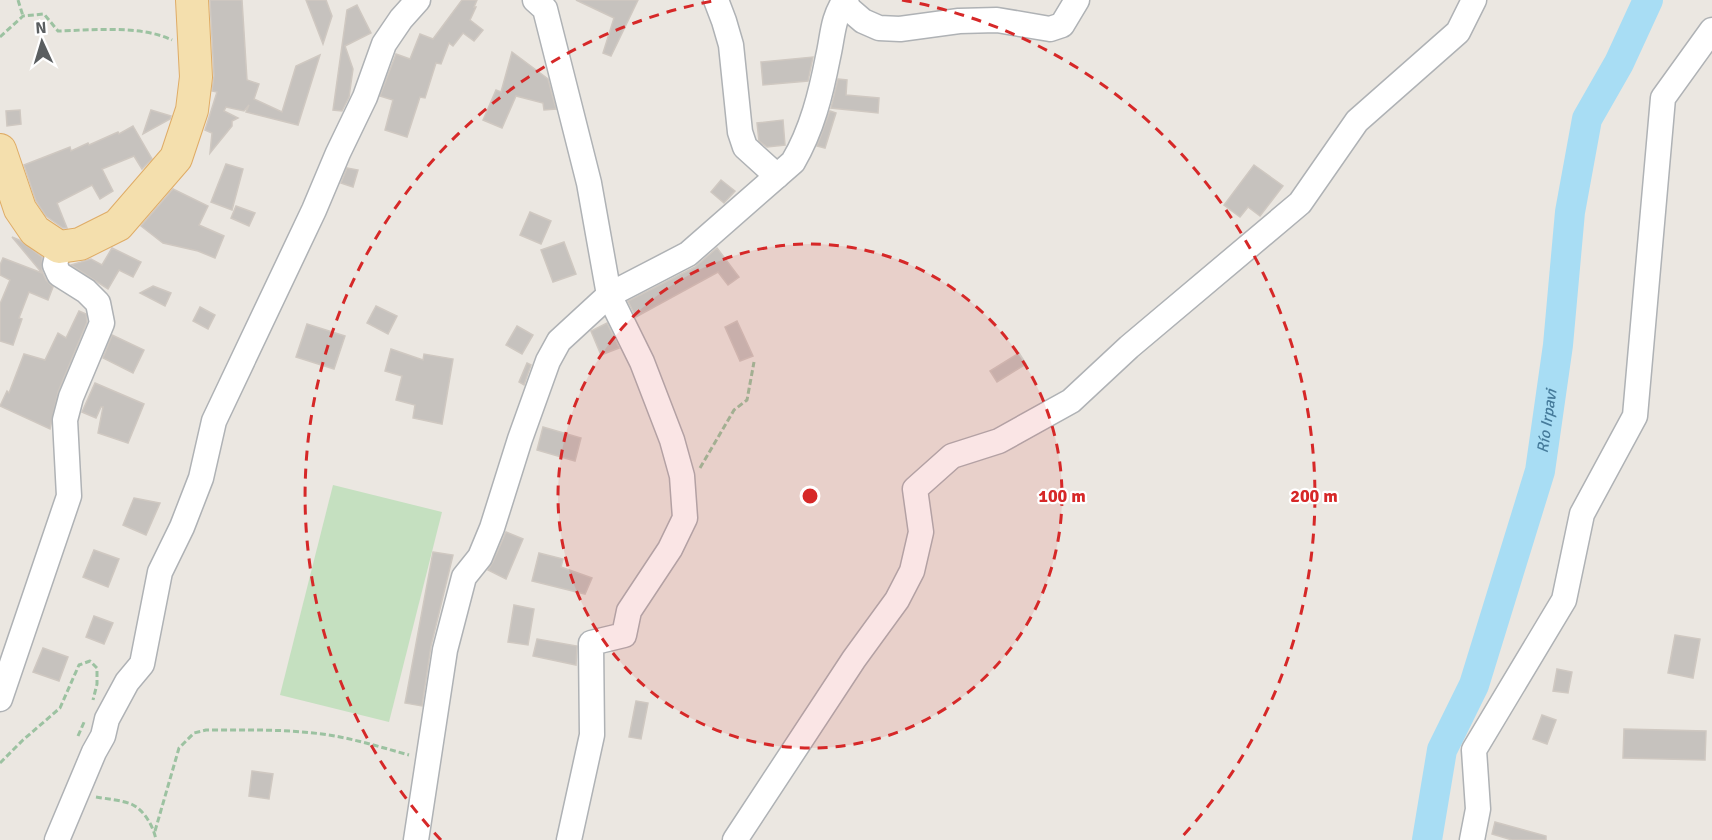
<svg xmlns="http://www.w3.org/2000/svg" width="1712" height="840" font-family="Signika,sans-serif">
<style>
.green{fill:#c5e0c0}
.lines{fill:none;stroke-linecap:round;stroke-linejoin:round}
.river{stroke:#a8ddf4;stroke-width:30}
.building{fill:#c6c2be;stroke:#cfc8c1;stroke-width:1.5}
.minor-casing{stroke:#afb2b5;stroke-width:27}
.major-casing{stroke:#dfac66;stroke-width:34}
.path{stroke:#9cc2a1;stroke-width:3;stroke-dasharray:6 3;stroke-linecap:butt}
.minor{stroke:#fff;stroke-width:24}
.major{stroke:#f4dfad;stroke-width:32}
.ring{fill:none;stroke:#d62828;stroke-width:3;stroke-dasharray:10 8}
.labels{text-anchor:middle;dominant-baseline:central;stroke-width:4.5;stroke-linejoin:round;paint-order:stroke}
.water-label{font-size:16px;font-style:italic;fill:#467b9b;stroke:#fff}
.centre{fill:#d62828;stroke:#fff;stroke-width:3}
.ring-label{font-size:18px;text-anchor:middle;font-weight:bold;fill:#d62828;stroke:#fff;stroke-width:4.5;stroke-linejoin:round;paint-order:stroke}
</style>
<rect width="100%" height="100%" fill="#ebe7e1"/>
<polygon class="green" points="333,485 442,512 389,722 280,695"/>
<g class="lines">
<path class="river" id="s1" d="M1427 840 1442 750 1474 685 1540 471 1558 345 1570 212 1587 119 1619 63 1648 0"/>
</g>
<g class="building">
<polygon points="210,0 242,0 247,80 259,84 254,99 282,112 296,66 320,55 298,125 246,112 249,105 244,111 226,107 224,111 238,118 232,121 232,126 210,153 212,133 205,130 217,92 212,91 214,76"/>
<polygon points="306,0 326,0 332,16 323,44"/>
<polygon points="462,0 477,0 474,7 476,7 470,20 483,30 474,41 463,33 453,46 449,43 441,64 436,63 425,98 420,97 407,137 385,130 393,100 380,96 396,54 410,59 420,34 433,39"/>
<polygon points="576,0 638,0 611,56 603,53 614,18"/>
<polygon points="357,5 371,33 345,46 353,69 349,97 342,111 333,110 347,10"/>
<polygon points="512,52 548,79 556,109 544,110 543,103 516,96 502,128 483,120 496,90 501,92"/>
<polygon points="813,57 808,81 763,85 761,62"/>
<polygon points="838,79 847,80 846,95 879,98 878,113 831,108"/>
<polygon points="20,110 21,124 7,126 6,111"/>
<polygon points="151,110 171,116 170,119 143,134"/>
<polygon points="830,111 836,113 825,148 817,146"/>
<polygon points="783,120 785,145 767,147 759,141 757,123"/>
<polygon points="133,126 152,159 142,169 134,156 102,169 113,191 100,199 92,185 57,203 67,228 63,228 46,216 36,201 24,165 70,147 71,151 88,143 89,145 118,132 119,134"/>
<polygon points="226,164 243,169 232,210 211,202"/>
<polygon points="1254,165 1283,186 1260,216 1248,207 1240,217 1224,205"/>
<polygon points="347,168 358,170 353,187 341,183"/>
<polygon points="721,180 735,191 724,203 711,192"/>
<polygon points="173,189 208,206 199,225 224,236 215,258 198,251 163,243 141,226"/>
<polygon points="236,206 255,213 249,226 231,218"/>
<polygon points="530,212 551,221 541,244 520,235"/>
<polygon points="12,237 19,240 42,257 42,271 46,280 53,287 48,300 29,292 19,318 22,319 13,345 0,341 0,304 10,280 0,275 0,265 3,258 42,273"/>
<polygon points="564,242 576,274 553,282 541,250"/>
<polygon points="112,248 141,262 133,277 119,270 108,289 71,265 91,259 102,265"/>
<polygon points="717,248 739,277 728,285 718,272 636,317 628,301 695,267"/>
<polygon points="153,286 171,293 165,306 140,293"/>
<polygon points="376,306 397,316 388,334 367,323"/>
<polygon points="200,307 215,315 208,329 193,321"/>
<polygon points="79,311 86,314 87,322 58,392 50,429 0,406 7,391 9,393 24,354 45,360 58,333 66,338"/>
<polygon points="737,321 753,356 740,361 725,327"/>
<polygon points="607,323 619,348 601,355 591,331"/>
<polygon points="307,324 345,336 334,369 296,357"/>
<polygon points="517,326 533,335 522,354 506,345"/>
<polygon points="112,335 144,350 133,373 103,358"/>
<polygon points="391,349 423,360 424,354 453,359 442,424 413,418 415,405 396,400 402,376 385,371"/>
<polygon points="1019,353 1026,364 997,382 990,371"/>
<polygon points="527,363 531,365 524,385 519,382"/>
<polygon points="95,383 144,404 128,443 98,433 103,407 101,407 96,418 82,412"/>
<polygon points="543,427 581,438 575,461 537,450"/>
<polygon points="134,498 160,503 146,535 123,525"/>
<polygon points="506,532 523,539 506,579 488,570 493,562"/>
<polygon points="94,550 119,559 108,587 83,577"/>
<polygon points="433,552 453,555 431,646 422,706 405,703"/>
<polygon points="539,553 563,559 561,567 592,578 585,594 532,581"/>
<polygon points="514,605 534,609 528,645 508,642"/>
<polygon points="94,616 113,623 104,644 86,637"/>
<polygon points="1675,635 1700,639 1693,678 1668,673"/>
<polygon points="537,639 577,646 576,665 533,656"/>
<polygon points="43,648 68,657 59,681 33,672"/>
<polygon points="1557,669 1572,672 1568,693 1553,691"/>
<polygon points="636,701 648,703 641,739 629,737"/>
<polygon points="1542,715 1556,720 1547,744 1533,739"/>
<polygon points="1624,729 1706,731 1705,760 1623,758"/>
<polygon points="252,771 273,774 269,799 249,796"/>
<polygon points="1495,822 1546,836 1546,840 1512,840 1492,834"/>
</g>
<g class="lines">
<defs>
<g id="minor">
<polyline points="716,0 724,21 731,45 740,132 745,147 777,176"/>
<polyline points="845,0 849,9 863,21 879,28 900,29 959,21 997,20 1050,29 1062,25 1077,0"/>
<polyline points="0,699 69,496 65,420 71,397 102,323 98,303 86,291 59,274 55,265 59,247"/>
<polyline points="57,840 94,752 103,736 107,719 127,682 142,664 160,572 182,527 201,478 214,421 314,210 338,153 365,97 384,44 401,19 418,0"/>
<polyline points="416,840 445,650 464,577 480,557 492,528 520,439 548,361 559,341 609,295 589,183 545,9 535,0"/>
<path d="M569 840 592 735 591 643 624 635 629 611 670 549 685 518 682 476 672 440 642 362 609 295 688 254 793 162C812 130 821 93 828 57 833 36 832 19 845 0"/>
<polyline points="735,840 854,659 897,600 912,571 921,532 915,489 952,456 999,441 1071,401 1129,347 1300,203 1357,121 1458,32 1474,0"/>
<polyline points="1472,840 1478,809 1474,750 1564,600 1582,514 1635,416 1663,98 1712,30"/>
</g>
<polyline id="major" points="0,150 20,209 35,231 59,247 80,244 118,225 176,158 192,110 196,77 192,0"/>
</defs>
<use href="#minor" class="minor-casing"/>
<use href="#major" class="major-casing"/>
<g class="path">
<polyline points="18,0 23,16"/>
<path d="M0 37 23 16 44 14 58 31C92 30 141 25 172 40"/>
<polyline points="700,468 734,410 747,400 754,362"/>
<polyline points="78,736 85,720"/>
<polyline points="0,763 23,740 60,708 79,665 90,661 97,668 97,684 93,700"/>
<path d="M96 797C107 799 123 800 133 805 145 811 154 828 156 840"/>
<path d="M155 831 179 748 194 733 206 730C245 730 284 729 322 734 352 738 380 747 409 755"/>
</g>
<use href="#minor" class="minor"/>
<use href="#major" class="major"/>
</g>
<circle cx="810" cy="496" r="252" fill="#d62828" fill-opacity=".12"/>
<g class="ring">
<circle cx="810" cy="496" r="252"/>
<path d="M441 840A504 504 0 0 1 718 0M902 0A504 504 0 0 1 1179 840"/>
</g>
<g class="labels">
<g class="water-label">
<text stroke="none"><textPath href="#s1" startOffset="438">Río Irpavi</textPath></text>
</g>
</g>
<circle cx="810" cy="496" r="9" class="centre"/>
<g class="ring-label">
<text x="1062" y="502">100 m</text>
<text x="1314" y="502">200 m</text>
</g>
<g transform="translate(42 42) rotate(356)" stroke="#ffffff" stroke-width="4.5" paint-order="stroke">
<path d="M0-4.5L10 22L0 15L-10 22Z" fill="#5a5e60"/>
<text y="-9" font-size="16" font-weight="bold" text-anchor="middle" fill="#5a5e60">N</text>
</g>
</svg>
